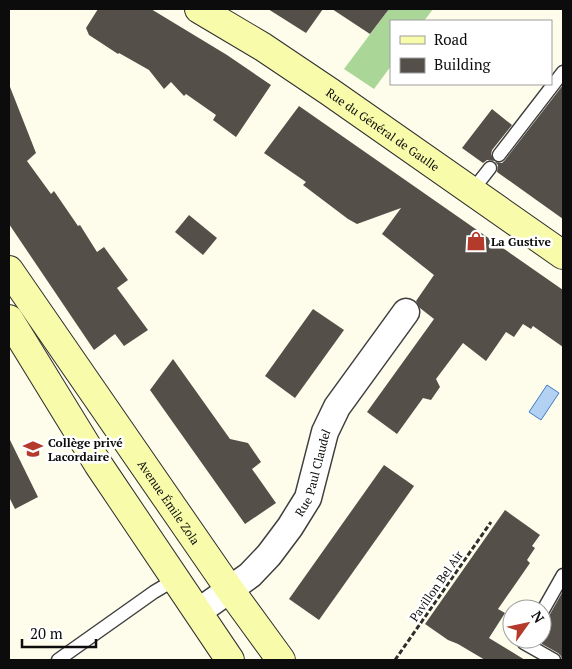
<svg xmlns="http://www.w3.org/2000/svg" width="572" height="669" font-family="'PT Serif',serif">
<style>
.forest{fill:#aad698}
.water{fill:#b3d1f3;stroke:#3e7bc6}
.building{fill:#544f49}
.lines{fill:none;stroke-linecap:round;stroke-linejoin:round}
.lane-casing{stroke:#3f3f3f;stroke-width:15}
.street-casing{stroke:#3f3f3f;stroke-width:29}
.secondary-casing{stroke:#2e2e2e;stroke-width:30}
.path{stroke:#2e2e2e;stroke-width:3;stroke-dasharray:5 2.5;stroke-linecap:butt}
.lane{stroke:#fff;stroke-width:12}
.street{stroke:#fff;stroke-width:26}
.secondary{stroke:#f8fbaa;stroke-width:28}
.labels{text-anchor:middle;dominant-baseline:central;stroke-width:5;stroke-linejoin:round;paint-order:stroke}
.street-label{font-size:12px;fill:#0c0c0c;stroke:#fff}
.poi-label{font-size:12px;font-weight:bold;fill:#0c0c0c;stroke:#fff;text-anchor:start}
</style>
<rect width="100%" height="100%" fill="#fefdeb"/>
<polygon class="forest" points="389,9 433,9 424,21 391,21 391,66 374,89 344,69"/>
<polygon class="water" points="547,385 559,393 541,420 529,412"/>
<g class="building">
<polygon points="98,9 151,9 227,55 271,85 236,137 213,120 216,115 186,94 184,96 171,82 164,89 149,70 119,53 118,54 89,35 86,28"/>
<polygon points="268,9 323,9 306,33"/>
<polygon points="332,9 389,9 370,34"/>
<polygon points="563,85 563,219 497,172 498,165 495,162 502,163 505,160"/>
<polygon points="9,87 10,87 36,153 27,161 51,194 54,191 78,226 80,225 97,252 104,247 128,280 117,288 148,330 124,346 115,334 94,350 9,224"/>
<polygon points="299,106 563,290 563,347 533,326 531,329 523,324 514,337 506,332 486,361 463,343 436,379 440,387 431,400 423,398 397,434 367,412 434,319 420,308 416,301 434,275 382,234 401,208 357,224 348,219 303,185 306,182 264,153"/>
<polygon points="492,109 512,125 492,150 491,154 494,161 487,160 483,163 462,148"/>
<polygon points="189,215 217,238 203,255 175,232"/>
<polygon points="313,309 344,330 295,398 265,376"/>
<polygon points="173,359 230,439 248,443 261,462 252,469 276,503 245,524 150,390"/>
<polygon points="9,438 38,497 15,509 9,497"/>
<polygon points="384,465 414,486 319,620 289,599"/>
<polygon points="505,510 540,535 532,546 535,548 527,560 530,563 498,609 505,613 489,638 525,660 485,660 458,644 448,640 425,624"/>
<polygon points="563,591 563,660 562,660 561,656 558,653 542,644 542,625 545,619 549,616"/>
</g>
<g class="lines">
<defs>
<g id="lane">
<polyline points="499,155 563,72"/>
<polyline points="472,191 490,168"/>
<polyline points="542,612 563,575"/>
<polyline points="526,639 524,643 554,660"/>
<polyline points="58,660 154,592 176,579"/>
</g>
<g id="street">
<path id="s1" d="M198 612 250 575 269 555 290 527 308 498 325 432 337 407 406 312"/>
</g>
<g id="secondary">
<path id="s2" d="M199 9 263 47 330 92 563 255"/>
<path id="s3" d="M9 270 230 590 281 660"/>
<polyline points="9,319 98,464 230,660"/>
</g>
</defs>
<use href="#lane" class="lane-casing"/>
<use href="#street" class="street-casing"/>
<use href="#secondary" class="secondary-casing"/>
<polyline class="path" points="395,660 491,522"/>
<use href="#lane" class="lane"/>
<use href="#street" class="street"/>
<use href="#secondary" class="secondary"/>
</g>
<defs>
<symbol id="shop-bare" viewBox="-9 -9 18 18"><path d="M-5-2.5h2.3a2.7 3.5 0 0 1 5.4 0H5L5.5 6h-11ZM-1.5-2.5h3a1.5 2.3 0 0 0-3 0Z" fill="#b43a2c" stroke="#fff" stroke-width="2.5" paint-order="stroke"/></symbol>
<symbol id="school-bare" viewBox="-9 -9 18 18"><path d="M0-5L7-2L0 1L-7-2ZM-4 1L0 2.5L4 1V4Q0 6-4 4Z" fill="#b43a2c" stroke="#fff" stroke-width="2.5" paint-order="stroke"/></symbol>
</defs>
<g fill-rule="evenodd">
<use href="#shop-bare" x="462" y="227" width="28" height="28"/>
<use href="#school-bare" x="19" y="435" width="28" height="28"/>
</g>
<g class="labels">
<g class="street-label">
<text stroke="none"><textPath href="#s2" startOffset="220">Rue du Général de Gaulle</textPath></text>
<text stroke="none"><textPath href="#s1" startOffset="186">Rue Paul Claudel</textPath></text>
<text stroke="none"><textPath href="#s3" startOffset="282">Avenue Émile Zola</textPath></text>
<text transform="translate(436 586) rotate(-55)">Pavillon Bel Air</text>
</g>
<g class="poi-label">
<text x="491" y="241">La Gustive</text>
<text x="48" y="442">Collège privé<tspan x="48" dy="14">Lacordaire</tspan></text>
</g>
</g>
<rect width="572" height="669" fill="none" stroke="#0c0c0c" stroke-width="20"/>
<rect x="390" y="20" width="162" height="65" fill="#ffffff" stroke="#9e9e9e"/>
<rect x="400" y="36" width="25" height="8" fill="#f8fbaa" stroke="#9e9e9e"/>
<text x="434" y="45" font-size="15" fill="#0c0c0c">Road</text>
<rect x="400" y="58" width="25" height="15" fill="#544f49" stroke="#9e9e9e"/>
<text x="434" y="70" font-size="15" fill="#0c0c0c">Building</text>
<g transform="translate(527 624) rotate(57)"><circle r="24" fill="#ffffff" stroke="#9e9e9e"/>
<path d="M0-4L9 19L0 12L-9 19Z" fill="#b43a2c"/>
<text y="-8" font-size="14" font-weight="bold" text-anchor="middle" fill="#0c0c0c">N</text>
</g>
<path d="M22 639v8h74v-8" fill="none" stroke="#0c0c0c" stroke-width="2.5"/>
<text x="30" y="639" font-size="15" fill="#0c0c0c" stroke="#ffffff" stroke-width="4" paint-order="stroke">20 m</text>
</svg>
